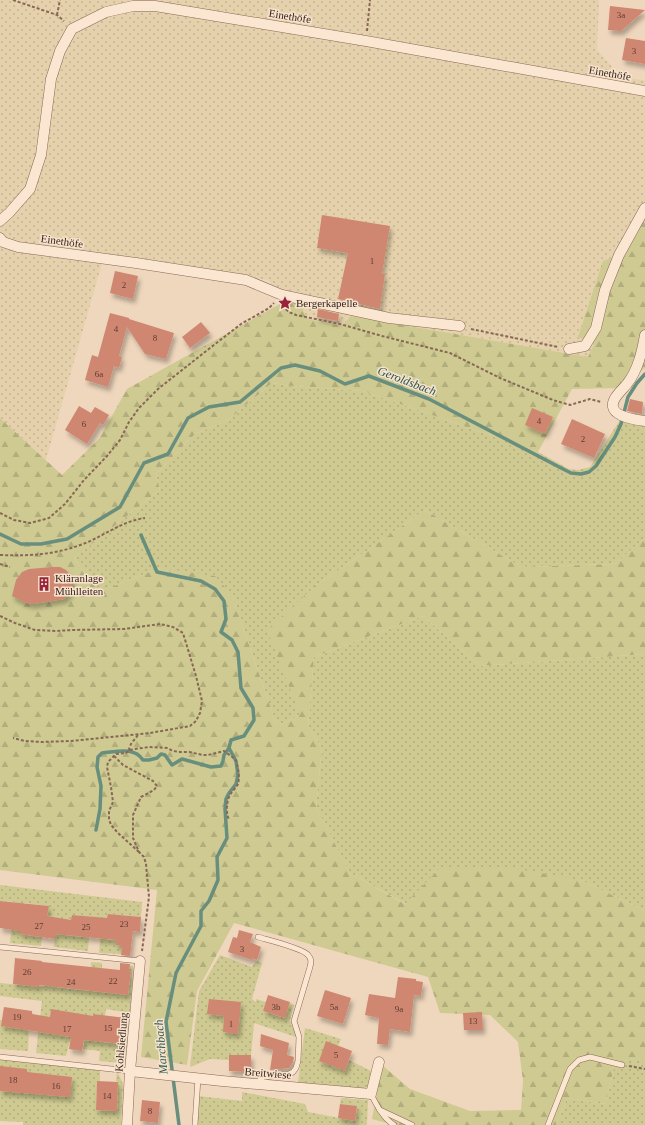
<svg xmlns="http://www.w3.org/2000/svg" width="645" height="1125" font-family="Georgia,serif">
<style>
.farmland{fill:url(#farmland-dots)}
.green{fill:url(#green-dots)}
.forest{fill:url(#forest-firs)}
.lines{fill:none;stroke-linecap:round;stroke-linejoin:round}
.stream{stroke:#688e7e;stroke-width:3.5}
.building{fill:#cf8771;filter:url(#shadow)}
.lane-casing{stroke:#886756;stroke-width:6}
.street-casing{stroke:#886756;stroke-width:11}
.path{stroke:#886756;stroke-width:2;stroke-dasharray:3 2;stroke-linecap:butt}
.lane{stroke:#fae6d1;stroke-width:5}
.street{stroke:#fae6d1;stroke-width:10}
.labels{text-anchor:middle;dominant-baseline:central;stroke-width:3;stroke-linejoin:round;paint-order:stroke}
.number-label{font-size:9px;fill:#5d3c30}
.street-label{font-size:11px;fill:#37231b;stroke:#f7e3cd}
.poi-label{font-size:11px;fill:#37231b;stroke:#f7e3cd;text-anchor:start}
.water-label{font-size:12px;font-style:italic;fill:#2a574c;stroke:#f7e3cd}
</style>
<defs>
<pattern id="farmland-dots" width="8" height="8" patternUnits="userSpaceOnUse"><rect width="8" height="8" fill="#e5d1ab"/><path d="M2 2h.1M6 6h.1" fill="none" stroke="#c5b393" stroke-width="1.8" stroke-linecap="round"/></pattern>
<pattern id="green-dots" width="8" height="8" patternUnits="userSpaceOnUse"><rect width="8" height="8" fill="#ceca91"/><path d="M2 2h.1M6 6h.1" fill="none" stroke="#b2ad7c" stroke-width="1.8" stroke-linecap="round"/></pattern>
<pattern id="forest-firs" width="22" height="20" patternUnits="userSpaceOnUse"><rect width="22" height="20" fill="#ceca91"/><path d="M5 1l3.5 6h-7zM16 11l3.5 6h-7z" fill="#b2ad7c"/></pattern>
<filter id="shadow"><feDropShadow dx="2.5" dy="4.5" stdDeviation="2" flood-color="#0004"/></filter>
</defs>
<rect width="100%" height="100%" fill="#efd7bd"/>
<polygon class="farmland" points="0,0 599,0 597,50 622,78 645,80 645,201 614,257 579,337 594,344 588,357 351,316 342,327 308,319 299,304 287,300 268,280 104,256 46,460 0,418"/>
<g class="green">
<polygon points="272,383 291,386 363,391 538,452 569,469 578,470 590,467 620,420 645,425 645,538 615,564 521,567 425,510 355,559 315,586 300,715 277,726 232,595 160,568 99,592 74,558 160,490 156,474 195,434 228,420"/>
<polygon points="423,616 480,666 645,654 645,911 581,880 439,869 406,904 350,873 316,807 322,748 308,727 314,657"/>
<polygon points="0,885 142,902 141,917 108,914 106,939 116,941 116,945 132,947 131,948 122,948 121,954 99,953 102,918 72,915 70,936 89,937 88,951 54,947 57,918 47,916 48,906 24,903 20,934 42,937 41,946 10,943 15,902 0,901"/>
<polygon points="220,955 252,967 256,961 262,963 252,999 256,1002 256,999 266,1002 263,1011 284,1018 290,1003 294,1005 290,1020 296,1037 254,1023 251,1055 230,1055 229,1060 210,1059 190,1067 199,991"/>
<polygon points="91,962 102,963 102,968 99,968 96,991 128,995 131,972 127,971 127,965 133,966 130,1013 106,1009 105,1016 93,1014 90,1038 101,1042 127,1045 126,1060 122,1063 99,1061 100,1051 83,1049 87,1026 51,1010 47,1032 71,1037 66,1056 36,1053 42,1001 0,996 0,983 44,987 46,976 55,987 89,991"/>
<polygon points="0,1020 2,1020 1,1026 29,1030 28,1051 0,1049 0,1041 1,1040 0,1039"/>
<polygon points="305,1028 341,1039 338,1046 326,1041 345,1070 349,1060 371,1071 368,1086 362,1090 298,1083"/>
<polygon points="644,1058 645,1058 645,1125 556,1125 567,1098 606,1104 615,1062"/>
<polygon points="0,1059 100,1070 100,1081 97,1081 96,1110 117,1111 118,1082 116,1081 117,1072 119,1075 123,1084 121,1125 23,1125 23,1122 0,1121"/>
<polygon points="242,1092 305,1104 308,1112 355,1121 357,1106 340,1104 341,1098 368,1100 367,1125 197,1125 198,1096 242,1101"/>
</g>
<polygon class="forest" points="645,201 645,368 621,388 572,389 538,452 363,391 291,386 272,383 228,420 195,434 156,474 160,490 74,558 99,592 160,568 215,576 232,595 277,726 300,715 267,630 315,586 355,559 425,510 521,567 615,564 645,538 645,654 480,666 423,616 314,657 308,727 322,748 316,807 350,873 405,904 439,869 511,868 581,880 645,911 645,1058 615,1062 606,1104 567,1098 556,1125 394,1125 372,1119 382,1065 410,1089 470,1111 521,1110 523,1081 518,1042 490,1015 440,1013 428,977 234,923 197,991 187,1065 141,1057 157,890 0,870 0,418 62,475 99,439 127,389 287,300 299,304 308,319 342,326 351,316 588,357 594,344 578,337 603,261 614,257"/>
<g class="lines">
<g class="stream">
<polyline points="0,534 21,544 41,544 67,539 120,507 144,463 168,454 188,418 209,407 240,402 281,368 295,365 320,371 345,384 369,376 429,399 563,469 571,473 581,474 589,472 596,466 615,437 621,424 628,397 637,383 645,374"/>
<polyline points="141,535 157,572 201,581 215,589 224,601 226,619 221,632 232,640 238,652 241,688 253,708 254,720 244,736 231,740 229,748 236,761 238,775 236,784 229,793 226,799 225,809 227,838 217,857 218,880 209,901 201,911 201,926 176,973 166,1022 179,1125"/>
<path d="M96 830 100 809 101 786 97 767 98 757 102 753C116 752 134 746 143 760H149L157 758 161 754 165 755 172 765 182 759 211 767 221 766 223 761 224 755 229 748"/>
</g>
</g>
<g class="building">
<polygon points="610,6 645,10 621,31 608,30"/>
<polygon points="626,38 645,41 645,64 622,60"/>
<polygon points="322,215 390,226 382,274 385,274 380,309 338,299 348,253 317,248"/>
<polygon points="115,271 138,276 133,299 110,293"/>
<polygon points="318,309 339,314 338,321 317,317"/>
<polygon points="110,313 129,318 129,319 174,333 166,359 145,354 127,327 119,356 122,357 119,368 114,366 108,387 85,380 92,355 98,357"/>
<polygon points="201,322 210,333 190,348 182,337"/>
<polygon points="630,399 643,402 642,414 627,411"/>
<polygon points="79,406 91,413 95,407 109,415 103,425 100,423 87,444 65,430"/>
<polygon points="532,408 553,417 545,434 525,425"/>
<polygon points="572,419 605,434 594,458 561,444"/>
<polygon points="52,567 60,567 66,570 70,575 73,582 72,588 69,594 64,599 33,604 26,603 12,596 16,580 22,572 29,569"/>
<polygon points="0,901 49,906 47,916 71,920 72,915 107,918 108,914 141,917 140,932 133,931 130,956 121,955 122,946 116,945 116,940 55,934 55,939 20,934 20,931 0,928"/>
<polygon points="239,930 253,934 250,942 261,947 257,960 252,958 252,960 228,952 233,937 237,938"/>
<polygon points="15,958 42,961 42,962 120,970 120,963 130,964 129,971 131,972 128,995 39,985 39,987 13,984"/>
<polygon points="398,977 416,979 416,981 423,982 421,996 414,995 410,1032 390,1029 388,1045 377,1044 379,1018 365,1015 369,994 395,998"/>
<polygon points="325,990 351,998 343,1024 317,1016"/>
<polygon points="268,995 290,1002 285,1018 263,1011"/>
<polygon points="209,999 241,1002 238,1034 223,1032 224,1016 207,1014"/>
<polygon points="4,1007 32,1011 32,1014 50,1017 51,1009 93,1016 93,1014 126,1018 123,1044 84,1040 82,1051 69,1049 71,1037 1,1026"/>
<polygon points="482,1012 483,1030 464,1030 463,1013"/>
<polygon points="261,1034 289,1043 287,1055 294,1057 293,1062 289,1068 270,1070 273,1050 260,1046"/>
<polygon points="326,1041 352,1051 345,1071 319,1061"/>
<polygon points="229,1055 251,1055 251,1072 229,1071"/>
<polygon points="0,1066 27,1069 27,1072 72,1077 70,1097 0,1091"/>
<polygon points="97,1081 118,1082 117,1111 96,1110"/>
<polygon points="142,1100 160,1102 158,1123 140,1121"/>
<polygon points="340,1104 357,1106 355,1121 338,1118"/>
</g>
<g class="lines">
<defs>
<g id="lane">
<path d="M258 937C268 940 302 948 308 955 312 959 311 963 310 967L294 1021 299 1037 298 1061 296 1068 293 1072 289 1074 264 1077 260 1079 259 1084"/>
<polyline points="0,947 140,961"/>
<polyline points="0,1057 130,1071"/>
<path d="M371 1094C377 1106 383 1118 394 1125"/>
<polyline points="380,1110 412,1125"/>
<polyline points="195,1125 198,1078"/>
<polyline points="548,1125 570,1069 579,1060 590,1057 622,1065"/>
</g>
<g id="street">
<polyline points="0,221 9,213 30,189 41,155 51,79 60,51 72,29 106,12 133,6 155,6 366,41 645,91"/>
<polyline points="0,238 3,242 18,247 136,263 246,280 282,295 389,318 460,326"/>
<path d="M645 335C642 352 638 370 627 384 622 390 611 399 613 407 615 417 636 420 645 421"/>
<polyline points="569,349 585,346 596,328 605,290 619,255 645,208"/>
<polyline points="130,1071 222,1081 371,1094 379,1062"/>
<polyline points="127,1125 130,1071 140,961"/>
</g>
</defs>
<use href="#lane" class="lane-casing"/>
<use href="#street" class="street-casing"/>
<g class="path">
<polyline points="13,0 57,15 64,21"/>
<polyline points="57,15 60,0"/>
<polyline points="367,31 370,0"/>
<polyline points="282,306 289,312 296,315 340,324 382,336 450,353 500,378 553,400 570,405 590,399 601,402"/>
<polyline points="471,329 558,347"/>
<polyline points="0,513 14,520 30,523 49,518 65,504 84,480 107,456 120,440 129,422 139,408 158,389 210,348 241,324 269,308 274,303"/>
<path d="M0 555C30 556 54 555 83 544 104 536 122 521 145 518"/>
<polyline points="0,564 10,567"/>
<polyline points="0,616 15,623 35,630 55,631 73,630 124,629 160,624 173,627 183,633 196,676 202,701 200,713 196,721 190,726 150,733 71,741 41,742 25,741 13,738"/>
<polyline points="130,750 129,749 131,744 138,735"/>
<polyline points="114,756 123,765 153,781 157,786 154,790 141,797 133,815 133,838 139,852 144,857 146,864 149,897 142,951"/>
<path d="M139 852 118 833 111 825 109 819V811L113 802 111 787 107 767 108 762 116 754 126 753 130 750 135 749 149 747 167 748 173 751 180 752H189L203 755H208L224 751 235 759C238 765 240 777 238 784 236 788 232 791 230 795 226 802 226 813 229 820"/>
<polyline points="629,1066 645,1069"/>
</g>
<use href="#lane" class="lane"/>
<use href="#street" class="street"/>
</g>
<defs>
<symbol id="sight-bare" viewBox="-9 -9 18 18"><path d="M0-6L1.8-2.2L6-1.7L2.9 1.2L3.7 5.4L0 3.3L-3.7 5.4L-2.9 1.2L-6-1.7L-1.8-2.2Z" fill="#99233a" stroke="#f7e3cd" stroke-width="2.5" paint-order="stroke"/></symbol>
<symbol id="building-bare" viewBox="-9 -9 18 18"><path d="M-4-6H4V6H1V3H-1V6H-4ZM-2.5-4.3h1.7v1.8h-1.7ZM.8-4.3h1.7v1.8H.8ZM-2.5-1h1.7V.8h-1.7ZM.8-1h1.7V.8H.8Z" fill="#99233a" stroke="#f7e3cd" stroke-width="2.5" paint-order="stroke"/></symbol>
</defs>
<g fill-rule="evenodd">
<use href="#sight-bare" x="275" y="293" width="20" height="20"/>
<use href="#building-bare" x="34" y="574" width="20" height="20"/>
</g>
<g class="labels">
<g class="number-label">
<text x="621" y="15">3a</text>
<text x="634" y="51">3</text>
<text x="372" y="261">1</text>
<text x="124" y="285">2</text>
<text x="116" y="329">4</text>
<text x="155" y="338">8</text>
<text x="99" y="374">6a</text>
<text x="539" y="421">4</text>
<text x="84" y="424">6</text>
<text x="583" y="439">2</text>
<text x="124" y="924">23</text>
<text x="39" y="926">27</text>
<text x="86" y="927">25</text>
<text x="242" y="949">3</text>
<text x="27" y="972">26</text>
<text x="113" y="981">22</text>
<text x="71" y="982">24</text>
<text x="276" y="1007">3b</text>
<text x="334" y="1007">5a</text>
<text x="399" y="1009">9a</text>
<text x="17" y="1017">19</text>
<text x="473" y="1021">13</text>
<text x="231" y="1024">1</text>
<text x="108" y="1028">15</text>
<text x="67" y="1029">17</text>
<text x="336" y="1055">5</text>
<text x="13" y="1080">18</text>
<text x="56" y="1086">16</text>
<text x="107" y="1096">14</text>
<text x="150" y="1111">8</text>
</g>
<g class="street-label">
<text transform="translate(290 16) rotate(9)">Einethöfe</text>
<text transform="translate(610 73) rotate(10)">Einethöfe</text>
<text transform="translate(62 241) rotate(8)">Einethöfe</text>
<text transform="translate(121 1042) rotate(-85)">Kohlsiedlung</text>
<text transform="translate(268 1073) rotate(5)">Breitwiese</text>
</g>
<g class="poi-label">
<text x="296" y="303">Bergerkapelle</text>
<text x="55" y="578">Kläranlage<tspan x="55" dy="13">Mühlleiten</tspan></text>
</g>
<g class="water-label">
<text transform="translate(407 381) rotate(21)">Geroldsbach</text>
<text transform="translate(161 1047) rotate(-95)">Marchbach</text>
</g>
</g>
</svg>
